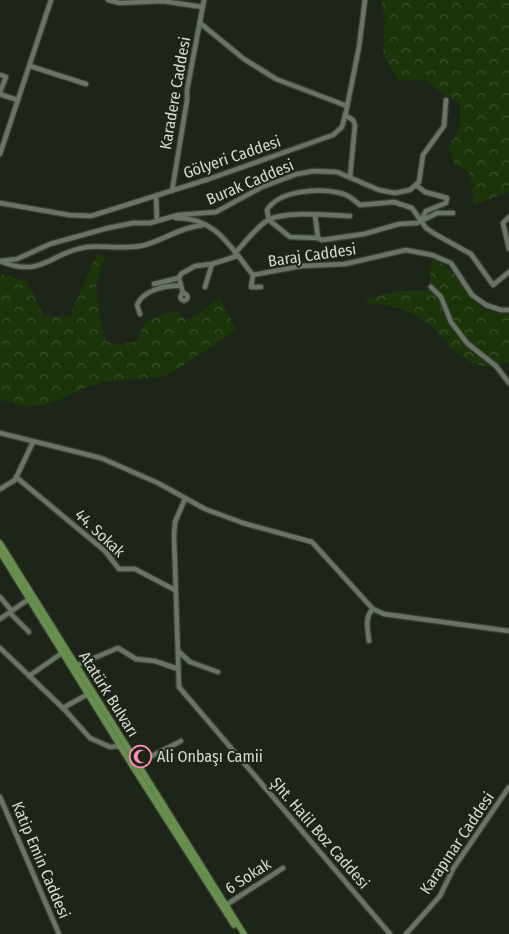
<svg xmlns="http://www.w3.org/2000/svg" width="509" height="934" font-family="'Fira Sans Condensed',sans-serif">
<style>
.forest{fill:url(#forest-crowns)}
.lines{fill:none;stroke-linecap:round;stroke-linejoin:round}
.stream{stroke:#6b805e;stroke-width:1}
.minor-casing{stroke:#383f35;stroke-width:7}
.major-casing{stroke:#383f35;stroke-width:8}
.minor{stroke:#6a7465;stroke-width:4.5}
.major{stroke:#688e4e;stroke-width:5.5}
.labels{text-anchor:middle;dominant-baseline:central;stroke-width:4;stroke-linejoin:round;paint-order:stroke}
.street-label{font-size:16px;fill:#d5dad2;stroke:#1d2518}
.poi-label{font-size:16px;fill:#d5dad2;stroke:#1d2518;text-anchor:start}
</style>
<defs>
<pattern id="forest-crowns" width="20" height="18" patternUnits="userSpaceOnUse" patternTransform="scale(1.25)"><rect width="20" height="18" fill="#1c340a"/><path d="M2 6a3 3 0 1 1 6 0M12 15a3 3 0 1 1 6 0" fill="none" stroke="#3c512d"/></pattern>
</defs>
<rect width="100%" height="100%" fill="#1d2518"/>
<g class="forest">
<polygon points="381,0 509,0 509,192 474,205 470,173 463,168 455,166 449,147 458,132 460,122 460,103 430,85 426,80 398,80 383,54 385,23"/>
<path d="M97 254 105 257 96 284 100 321 106 341 116 345 138 341 144 323 169 312H179L186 320 200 313 219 297 236 329C223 340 209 347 195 357 186 363 177 372 166 375 147 380 125 378 105 382 63 391 47 419 0 399V274L27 281 44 317 70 316Z"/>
<path d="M431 259C472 273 455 310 509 315V362C502 363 493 366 486 366 462 364 449 344 434 329 417 312 391 303 368 304L365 300 396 291H427L430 280Z"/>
</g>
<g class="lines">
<g class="stream">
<polyline points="17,97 48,0"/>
<polyline points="12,111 15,100"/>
</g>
<defs>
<g id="minor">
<polyline points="108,0 120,3 162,1 203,7"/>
<polyline points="200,23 244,59 276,79 347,106"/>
<polyline points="30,66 86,84"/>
<polyline points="1,75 6,77 0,92 2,95 18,100"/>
<polyline points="345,115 353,120 355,125 350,177"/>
<polyline points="0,154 51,0"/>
<polyline points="416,185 425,192 447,198 446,203 426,211 421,221"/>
<polyline points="172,191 187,100 187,90 204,0"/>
<polyline points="156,196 157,221"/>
<polyline points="0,203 69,215 91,216 209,179 333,135 342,127 346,112 359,47 365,0"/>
<polyline points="315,215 318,238 322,240 364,234 399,224 417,223 437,213 453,213"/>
<polyline points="509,217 503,223 509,249"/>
<path d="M176 218C216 217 231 248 253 275L301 266 345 264 406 250 432 255 451 263 472 295 486 305 501 310H509"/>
<path d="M318 238 290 237 269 220 267 210C279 190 319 188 340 193 348 194 354 200 360 205L394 202 412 208 426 228 435 234 471 254 493 285 509 272"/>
<path d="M235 253C246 242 255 228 268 220 286 211 329 215 350 216"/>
<polyline points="0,261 17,259 50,244 108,228 133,223 150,223 178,215 216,212 262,187 297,174 314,171 337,172 379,190 395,193 410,190 419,182 423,155 444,126 446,100"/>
<path d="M0 261C43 279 50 252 87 247 106 245 127 250 145 245 165 239 182 227 203 225"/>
<polyline points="253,275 251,287 261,287"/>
<polyline points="154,284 179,278"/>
<polyline points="205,287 212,264"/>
<polyline points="431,287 441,297 451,322 467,343 496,366 509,383"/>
<polyline points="183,293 179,278 181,274 195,266 212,264 237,256"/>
<circle cx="184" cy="297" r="3.5"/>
<path d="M140 314 137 305C143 290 166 285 180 286"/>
<polyline points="0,433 101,458 158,483 205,509 243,523 312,542 373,609 384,614 509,631"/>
<polyline points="16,477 105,551 119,569 135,569 175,590"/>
<polyline points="0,489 15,480 33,442"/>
<polyline points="185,499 175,522 174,535 179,687 390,934"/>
<polyline points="0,597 12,611"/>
<polyline points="10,613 29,632"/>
<polyline points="0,619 29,599"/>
<path d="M369 641C368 630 364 617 373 609"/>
<polyline points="0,648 65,710 90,738 110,747 121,746"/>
<polyline points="178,651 190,662 218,672"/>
<polyline points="75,666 118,648 136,659 155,661 178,669"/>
<polyline points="29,676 62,653"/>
<polyline points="63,708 88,694"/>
<polyline points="136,764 181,741"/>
<polyline points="0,797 59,934"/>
<polyline points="226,905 283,868"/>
<polyline points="406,934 440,896 453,869 509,787"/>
</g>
<g id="major">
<polyline points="0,543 244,934"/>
<polyline points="0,552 133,767 234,925"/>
</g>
</defs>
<use href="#minor" class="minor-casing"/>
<use href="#major" class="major-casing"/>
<use href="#minor" class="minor"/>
<use href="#major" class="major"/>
</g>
<defs>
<symbol id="mosque-ring" viewBox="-11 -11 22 22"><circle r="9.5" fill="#1d2518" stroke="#ff8eb9" stroke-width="1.5"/><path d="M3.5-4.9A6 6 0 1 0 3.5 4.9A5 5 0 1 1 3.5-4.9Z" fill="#ff8eb9"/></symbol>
</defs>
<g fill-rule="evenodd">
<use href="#mosque-ring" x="128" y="744" width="25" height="25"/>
</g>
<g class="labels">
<g class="street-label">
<text transform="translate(175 93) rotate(-80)">Karadere Caddesi</text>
<text transform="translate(232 157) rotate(-19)">Gölyeri Caddesi</text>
<text transform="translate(250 182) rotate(-23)">Burak Caddesi</text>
<text transform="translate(312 255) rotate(-8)">Baraj Caddesi</text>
<text transform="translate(100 533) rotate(43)">44. Sokak</text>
<text transform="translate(109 694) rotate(58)">Atatürk Bulvarı</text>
<text transform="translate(320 833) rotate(49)">Şht. Halil Boz Caddesi</text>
<text transform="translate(457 843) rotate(-56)">Karapınar Caddesi</text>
<text transform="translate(41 860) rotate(67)">Katip Emin Caddesi</text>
<text transform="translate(248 876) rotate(-33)">6 Sokak</text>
</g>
<g class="poi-label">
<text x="157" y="756">Ali Onbaşı Camii</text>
</g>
</g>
</svg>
